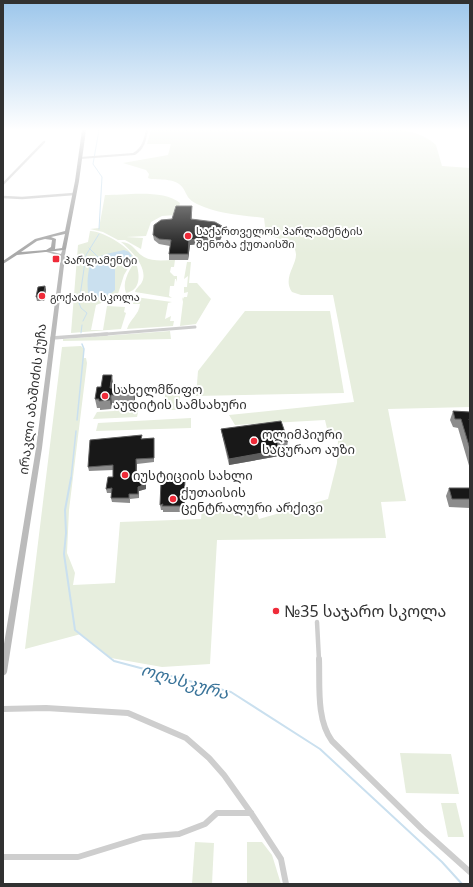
<svg xmlns="http://www.w3.org/2000/svg" width="473" height="887" font-family="'Noto Sans','Noto Sans Georgian',sans-serif">
<style>
.green{fill:#e7eede}
.water{fill:#cae0ef}
.lines{fill:none;stroke-linecap:round;stroke-linejoin:round}
.stream-far2{stroke:#cae0ef;stroke-width:1}
.stream-far1{stroke:#cae0ef;stroke-width:1.5}
.stream{stroke:#cae0ef;stroke-width:2}
.minor-far4{stroke:#cecece;stroke-width:2.5}
.minor-far3{stroke:#cecece;stroke-width:3}
.minor-far2{stroke:#cecece;stroke-width:3.5}
.minor-far1{stroke:#cecece;stroke-width:4.5}
.minor{stroke:#cecece;stroke-width:6}
.tertiary{fill:#cecece;fill-rule:evenodd}
.secondary{fill:#bbb;fill-rule:evenodd}
.primary{fill:#a9a9a9;fill-rule:evenodd}
.rail{stroke:#868686;stroke-width:1;stroke-dasharray:2.5 2;stroke-linecap:butt}
.wall{fill:#8c8c8c}
.shaded-wall{fill:#5d5d5d}
.building{fill:#181818;stroke:#5d5d5d}
.poi-dot{fill:#ef2b39;stroke:#fff;stroke-width:1.5}
.labels{text-anchor:middle;dominant-baseline:central;stroke-width:4;stroke-linejoin:round;paint-order:stroke}
.far-poi-label{font-size:11px;fill:#313131;stroke:#fff;text-anchor:start}
.poi-label{font-size:13px;fill:#313131;stroke:#fff;text-anchor:start}
.street-label{font-size:13px;fill:#313131;stroke:#fff}
.near-poi-label{font-size:16px;fill:#313131;stroke:#fff;text-anchor:start}
.near-water-label{font-size:17px;font-style:italic;fill:#397399;stroke:#fff}
</style>
<rect width="100%" height="100%" fill="#fff"/>
<g class="green">
<path d="M151 130 329 131 328 130C362 130 410 121 436 145L442 166 470 168V407L388 409 406 501 381 502 386 538 217 540 210 664 162 667 111 658 81 634 25 649 62 347 81 346 84 349 83 358H86L87 363 69 510 67 553 75 573 73 585 115 583 120 522 201 519 202 509C225 508 232 501 256 510L259 519 328 499 337 463 338 441 329 437 325 420 235 425 229 415 354 402 333 295H301L292 292C276 270 325 248 266 235L264 218C241 215 218 214 197 204 187 199 188 196 183 188 176 178 162 180 151 179L148 178 149 174 146 170 123 163 168 155 171 144H147Z"/>
<path d="M105 195C126 195 164 189 180 203L178 211 175 215 162 216 151 222 146 236 126 237 143 238 141 249 125 240H118L103 232 90 229 99 228Z"/>
<path d="M90 231C101 230 130 247 134 258L124 275 117 297 96 305 91 330H103L107 306 125 307 124 312 126 313 121 329 71 333 78 245 88 242Z"/>
<path d="M121 242C133 242 135 252 144 257 153 262 165 260 175 260L174 267H171L170 272 174 276H177V282L176 279H175L174 286H170L169 296 172 298 135 292C136 288 140 286 142 282 149 268 130 249 121 242Z"/>
<polygon points="187,262 191,262 189,283 197,283 211,299 196,324 180,326 183,302 181,302 183,302 182,297 183,299 184,297 187,297 188,292 184,293 184,287 187,287 188,276 184,279"/>
<path d="M134 263H136C140 275 141 290 126 293 122 283 128 272 134 263Z"/>
<path d="M135 297 172 302 168 303 165 319 171 316 170 321H174L173 326 127 329C130 319 139 315 140 304H133Z"/>
<polygon points="245,311 330,311 344,393 196,396 198,371"/>
<polygon points="170,331 171,339 63,341 63,339"/>
<polygon points="180,393 180,410 165,410 165,394"/>
<polygon points="137,405 139,407 137,417 93,419 97,412 114,411 117,406"/>
<polygon points="191,418 191,428 96,431 98,423"/>
<polygon points="400,753 451,754 459,794 406,793"/>
<polygon points="441,803 456,803 464,837 448,837"/>
<polygon points="195,842 214,843 212,884 192,884"/>
<polygon points="247,842 262,842 272,855 281,884 247,884"/>
</g>
<path class="water" d="M124 250 129 252 132 256 118 263 115 267V290C108 297 98 299 89 296 86 286 88 268 92 259L106 254Z"/>
<g class="lines">
<g class="stream-far2">
<polyline points="99,130 93,164 102,177 99,229"/>
<polyline points="89,248 98,257"/>
<polyline points="83,321 87,313 81,308 79,303 86,255 99,234"/>
<polyline points="81,333 82,325"/>
</g>
<g class="stream-far1">
<polyline points="77,420 84,349 82,344"/>
<polyline points="71,479 76,431"/>
</g>
<polyline class="stream" points="71,478 65,510 66,533 64,554 75,630 114,661 231,692 320,749 442,862 462,884"/>
<g class="minor-far4">
<polyline points="3,184 44,142"/>
<polyline points="3,197 22,198 74,194"/>
</g>
<polyline class="minor-far3" points="94,335 195,327"/>
<polyline class="minor-far2" points="52,338 107,334"/>
<polyline class="minor-far1" points="317,622 319,660"/>
<g class="minor">
<path d="M319 659C320 685 316 719 332 741L422 829 470 872"/>
<polyline points="3,709 46,708 128,713 186,738 209,758 224,775 251,813 281,859 286,884"/>
<polyline points="3,857 78,857 143,837 179,834 205,824 217,813 251,813"/>
</g>
<path class="tertiary" d="M146 130H148C146 140 145 149 135 155L80 159 79 158 80 157 133 153C142 148 144 139 146 130Z"/>
<polygon class="secondary" points="63,248 66,249 65,255 66,256 65,257 42,448 7,672 6,674 3,676 3,650 36,448 61,256 43,251 45,250 61,254"/>
<path class="primary" d="M82 130H86L79 181 66 249 64 250 17 255 3 264V261L35 239 65 231 75 181ZM65 234 62 248 55 249 56 239 51 237ZM45 239 52 240 51 247 46 250 21 252 37 241Z"/>
<polyline class="rail" points="3,130 5,130"/>
</g>
<g class="wall">
<polygon points="192,211 192,219 223,234 220,240 214,242 190,245 188,260 169,260 169,254 170,246 159,244 154,240 153,235 172,219"/>
<polygon points="45,286 46,290 44,301 37,301 36,297"/>
<polygon points="113,384 113,388 134,387 135,396 135,403 112,403 111,409 100,410 100,408 97,408 95,399 101,387"/>
<polygon points="453,411 470,412 470,469 458,428 453,427 450,420"/>
<polygon points="221,429 288,441 287,447 278,448 279,450 279,456 229,465 222,435"/>
<polygon points="154,438 154,462 137,464 136,480 146,484 146,489 139,491 139,498 130,499 130,503 112,502 111,498 112,493 107,493 106,489 113,477 113,470 89,471 88,467 142,439"/>
<polygon points="185,479 185,485 184,512 163,512 163,510 161,510 160,505 164,482"/>
<polygon points="449,488 470,488 470,508 449,507 446,496"/>
</g>
<g class="shaded-wall">
<polygon points="223,229 223,234 220,240 214,242 190,245 188,260 188,254 189,240"/>
<polygon points="45,286 46,290 44,301 43,297"/>
<polygon points="112,375 113,384 112,395 110,388"/>
<polygon points="134,387 135,396 135,403 133,394"/>
<polygon points="111,395 112,403 111,409 110,400"/>
<polygon points="279,450 279,456 229,465 229,459"/>
<polygon points="136,459 137,464 136,484"/>
<polygon points="146,479 146,489 139,491 139,498 138,487"/>
</g>
<g class="building">
<polygon points="176,206 192,206 191,219 215,222 222,226 223,229 220,234 214,237 189,240 188,254 169,254 171,240 159,239 153,235 154,225 161,220 172,219"/>
<polygon points="45,286 43,297 36,297 38,287"/>
<polygon points="103,375 112,375 110,388 134,387 133,394 111,395 110,400 99,401 99,399 95,399 97,387 101,387"/>
<polygon points="453,411 470,412 470,419 469,419 470,422 470,449 461,419 455,419"/>
<polygon points="281,421 288,441 277,442 279,450 229,459 221,429"/>
<polygon points="142,435 141,439 154,438 154,458 136,459 136,480 146,479 146,484 138,487 138,494 129,494 129,498 111,498 112,488 106,489 108,477 113,477 113,465 88,467 90,440"/>
<polygon points="164,479 185,479 184,506 162,506 163,504 160,505 161,482 164,482"/>
<polygon points="449,488 470,488 470,499 452,499"/>
</g>
<linearGradient id="sky" x2="0" y2="1"><stop stop-color="#9cc6eb"/><stop offset="0.51" stop-color="#fff"/><stop offset="1" stop-color="#fff" stop-opacity="0"/></linearGradient>
<rect width="473" height="254" fill="url(#sky)"/>
<g class="poi-dot">
<circle cx="188" cy="236" r="4"/>
<rect x="52" y="255" width="8" height="8" rx="2"/>
<circle cx="42" cy="296" r="4"/>
<circle cx="105" cy="396" r="4"/>
<circle cx="254" cy="441" r="4"/>
<circle cx="125" cy="475" r="4"/>
<circle cx="173" cy="499" r="4"/>
<circle cx="276" cy="611" r="4"/>
</g>
<g class="labels">
<g class="far-poi-label">
<text x="196" y="230">საქართველოს პარლამენტის<tspan x="196" dy="13">შენობა ქუთაისში</tspan></text>
<text x="64" y="259">პარლამენტი</text>
<text x="50" y="296">გოქაძის სკოლა</text>
</g>
<g class="poi-label">
<text x="113" y="389">სახელმწიფო<tspan x="113" dy="15">აუდიტის სამსახური</tspan></text>
<text x="262" y="434">ოლიმპიური<tspan x="262" dy="15">საცურაო აუზი</tspan></text>
<text x="133" y="475">იუსტიციის სახლი</text>
<text x="181" y="492">ქუთაისის<tspan x="181" dy="15">ცენტრალური არქივი</tspan></text>
</g>
<g class="street-label">
<text transform="translate(32 399) rotate(-83)">ირაკლი აბაშიძის ქუჩა</text>
</g>
<g class="near-poi-label">
<text x="284" y="611">№35 საჯარო სკოლა</text>
</g>
<g class="near-water-label">
<text transform="translate(185 681) rotate(16)">ოღასკურა</text>
</g>
</g>
<rect width="473" height="887" fill="none" stroke="#313131" stroke-width="8"/>
</svg>
